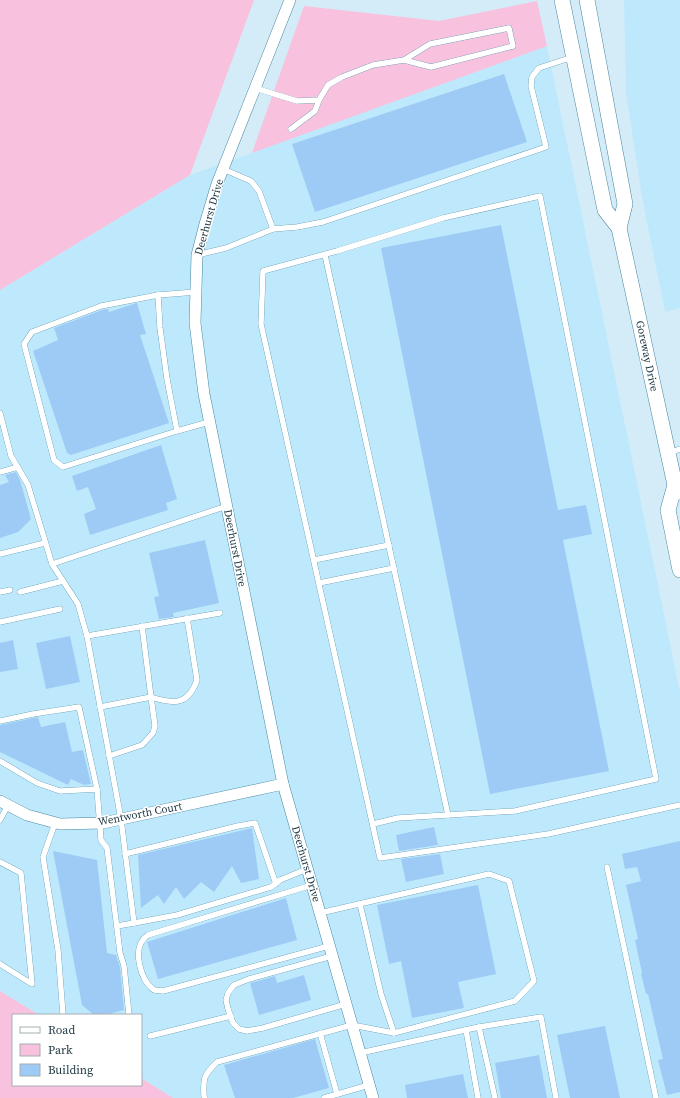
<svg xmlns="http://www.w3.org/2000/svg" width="680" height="1098" font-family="'Source Serif 4',serif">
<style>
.built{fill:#bee9fc}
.green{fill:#f8c1dd}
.building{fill:#9ecbf5}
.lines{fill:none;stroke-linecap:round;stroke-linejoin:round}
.lane-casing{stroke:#4987a1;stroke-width:6}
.street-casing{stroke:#4987a1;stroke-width:12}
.secondary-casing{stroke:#4987a1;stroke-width:16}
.lane{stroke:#fff;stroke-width:5.5}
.street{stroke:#fff;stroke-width:11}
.secondary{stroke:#fff;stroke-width:15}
.labels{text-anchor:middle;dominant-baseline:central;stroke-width:3;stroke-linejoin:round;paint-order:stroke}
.street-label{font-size:11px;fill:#1b3540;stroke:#fff}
</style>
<rect width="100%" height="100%" fill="#d4ecf8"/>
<g class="built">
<polygon points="624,0 680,0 680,308 665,312 642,198 626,93"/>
<polygon points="547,46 680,692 680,1098 173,1098 141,1078 141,1015 39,1015 0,991 0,290 190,175"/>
</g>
<g class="green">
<polygon points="0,0 254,0 190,175 0,290"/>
<polygon points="537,1 547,46 252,153 304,6 439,21"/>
<polygon points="0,991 39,1015 13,1015 13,1085 141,1085 141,1078 173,1098 0,1098"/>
</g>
<g class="building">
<polygon points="504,74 527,142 315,212 292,144"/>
<polygon points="501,225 558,510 586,505 592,534 563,540 609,771 490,794 381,248"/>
<polygon points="137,303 146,334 140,335 169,423 71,455 67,453 33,351 58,340 54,328 102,310 108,309 109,312"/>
<polygon points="161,445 177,499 166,503 168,510 90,535 84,514 96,509 88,487 77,491 72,476"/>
<polygon points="16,472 20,480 31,519 18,532 0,538 0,485 9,482 5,475"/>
<polygon points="205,540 219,603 173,613 174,617 159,619 154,597 159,596 149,553"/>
<polygon points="70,636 80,682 46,689 36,643"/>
<polygon points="13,640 18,669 0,672 0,643"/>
<polygon points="38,717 41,727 65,722 72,752 83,750 91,784 84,785 71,779 68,785 0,752 0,725"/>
<polygon points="434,827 438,845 399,851 396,835"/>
<polygon points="252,828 259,879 241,883 232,866 214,892 201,882 184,899 176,887 164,904 158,895 141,908 138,855"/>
<polygon points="680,841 680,1092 667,1095 658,1060 663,1059 648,994 646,994 641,973 642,973 635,940 638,939 626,885 641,881 637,867 625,869 622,854"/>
<polygon points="53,851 97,860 107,953 116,955 120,967 124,1010 105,1015 94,1015 82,1005"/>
<polygon points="440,854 444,874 406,882 401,859"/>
<polygon points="478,885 496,974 458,982 464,1008 412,1018 401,961 389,964 377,905"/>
<polygon points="286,898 297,940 158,979 147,942"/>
<polygon points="304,975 311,1000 259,1015 250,983 275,976 277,983"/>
<polygon points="605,1026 620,1098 570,1098 557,1035"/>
<polygon points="315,1039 329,1088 293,1098 235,1098 224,1065"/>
<polygon points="539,1055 547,1098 501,1098 495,1063"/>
<polygon points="463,1074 468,1098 407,1098 405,1085"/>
</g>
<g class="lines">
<defs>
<g id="lane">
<polyline points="255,88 297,101 319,100 328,85 342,77 373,65 404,60 431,67 513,46 509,28 430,44 404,60"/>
<polyline points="291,129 315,111 319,100"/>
<polyline points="223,169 251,181 259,191 273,229"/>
<polyline points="197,255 226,248 273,229 297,227 323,222 546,147 531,86 532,77 539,68 573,57"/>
<polyline points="325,255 448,815"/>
<polyline points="158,295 196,292"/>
<polyline points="0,413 11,456 28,485 52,564 78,604 87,636 220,613"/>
<polyline points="177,431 63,467 54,460 24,344 32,332 101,306 158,295 160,328 167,379 177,431 209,422"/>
<polyline points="668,453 680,449"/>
<polyline points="0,472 18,467"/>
<polyline points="0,554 45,543"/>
<polyline points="314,560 389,545"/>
<polyline points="52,564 227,506"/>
<polyline points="319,583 394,568"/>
<polyline points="0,592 10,590"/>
<polyline points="20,592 63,581"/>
<polyline points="0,622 60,609"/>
<path d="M142 626 151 697C173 704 188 706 197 680L187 618"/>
<polyline points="87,636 121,819 134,923 117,926"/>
<polyline points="100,707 151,697 155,726 153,733 142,745 109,756"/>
<polyline points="0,721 33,714 79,707 97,789"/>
<polyline points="0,761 37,783 60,791 97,789 101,840 107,848 120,953 124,966 129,1015"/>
<polyline points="0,820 8,805"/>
<polyline points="55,823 43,857 58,950 63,1015"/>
<polyline points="373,824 398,818 515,811 656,779 540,196 443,218 337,251 263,271 261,324 380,858 548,834 680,805"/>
<polyline points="125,854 238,826 255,823 276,884"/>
<polyline points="0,862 21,873 32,984 0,964"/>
<polyline points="607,867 656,1098"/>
<path d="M312 885 148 935C134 944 138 964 144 978 146 982 150 987 154 990L163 991 329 946"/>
<polyline points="360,904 381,994 394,1033"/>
<polyline points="134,923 177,915 271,887 280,880 307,869"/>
<polyline points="332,956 249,979 234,985 228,993 226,1000 228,1009 233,1023 239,1029 247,1031 263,1028 346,1004"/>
<polyline points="479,1027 495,1098"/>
<polyline points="466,1030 478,1098"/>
<polyline points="320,1033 337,1094"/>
<polyline points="150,1036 231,1016"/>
<polyline points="360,1053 479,1027 541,1017 556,1098"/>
<path d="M205 1098 204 1096C203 1077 204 1075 217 1062L352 1025 394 1033 515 1001 534 981 509 881 489 874 320 913"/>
<polyline points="324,1098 369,1085"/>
</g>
<g id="street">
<polyline points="290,0 217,184 205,224 197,255 195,323 204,394 283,784 373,1098"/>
<polyline points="0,801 27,815 60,824 103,823 283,784"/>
</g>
<g id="secondary">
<polyline points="562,0 605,210 619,228 675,485 680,492"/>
<polyline points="587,0 625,204 619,228"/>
<polyline points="675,485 668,510 680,570"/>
</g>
</defs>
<use href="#lane" class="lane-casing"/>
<use href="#street" class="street-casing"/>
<use href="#secondary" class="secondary-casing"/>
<use href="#lane" class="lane"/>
<use href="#street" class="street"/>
<use href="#secondary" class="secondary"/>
</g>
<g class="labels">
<g class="street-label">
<text transform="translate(209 217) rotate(-74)">Deerhurst Drive</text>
<text transform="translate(647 356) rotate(78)">Goreway Drive</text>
<text transform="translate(235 548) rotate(79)">Deerhurst Drive</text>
<text transform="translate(140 814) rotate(-11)">Wentworth Court</text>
<text transform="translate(306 864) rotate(74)">Deerhurst Drive</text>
</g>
</g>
<rect x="12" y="1014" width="130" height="72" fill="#ffffff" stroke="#a4aeb3"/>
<rect x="20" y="1027" width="20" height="6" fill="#ffffff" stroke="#a4aeb3"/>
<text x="48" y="1034" font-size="12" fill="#1b3540">Road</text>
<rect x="20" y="1044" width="20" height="12" fill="#f8c1dd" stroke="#a4aeb3"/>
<text x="48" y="1054" font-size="12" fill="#1b3540">Park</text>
<rect x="20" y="1064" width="20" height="12" fill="#9ecbf5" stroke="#a4aeb3"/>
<text x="48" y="1074" font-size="12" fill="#1b3540">Building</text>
</svg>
